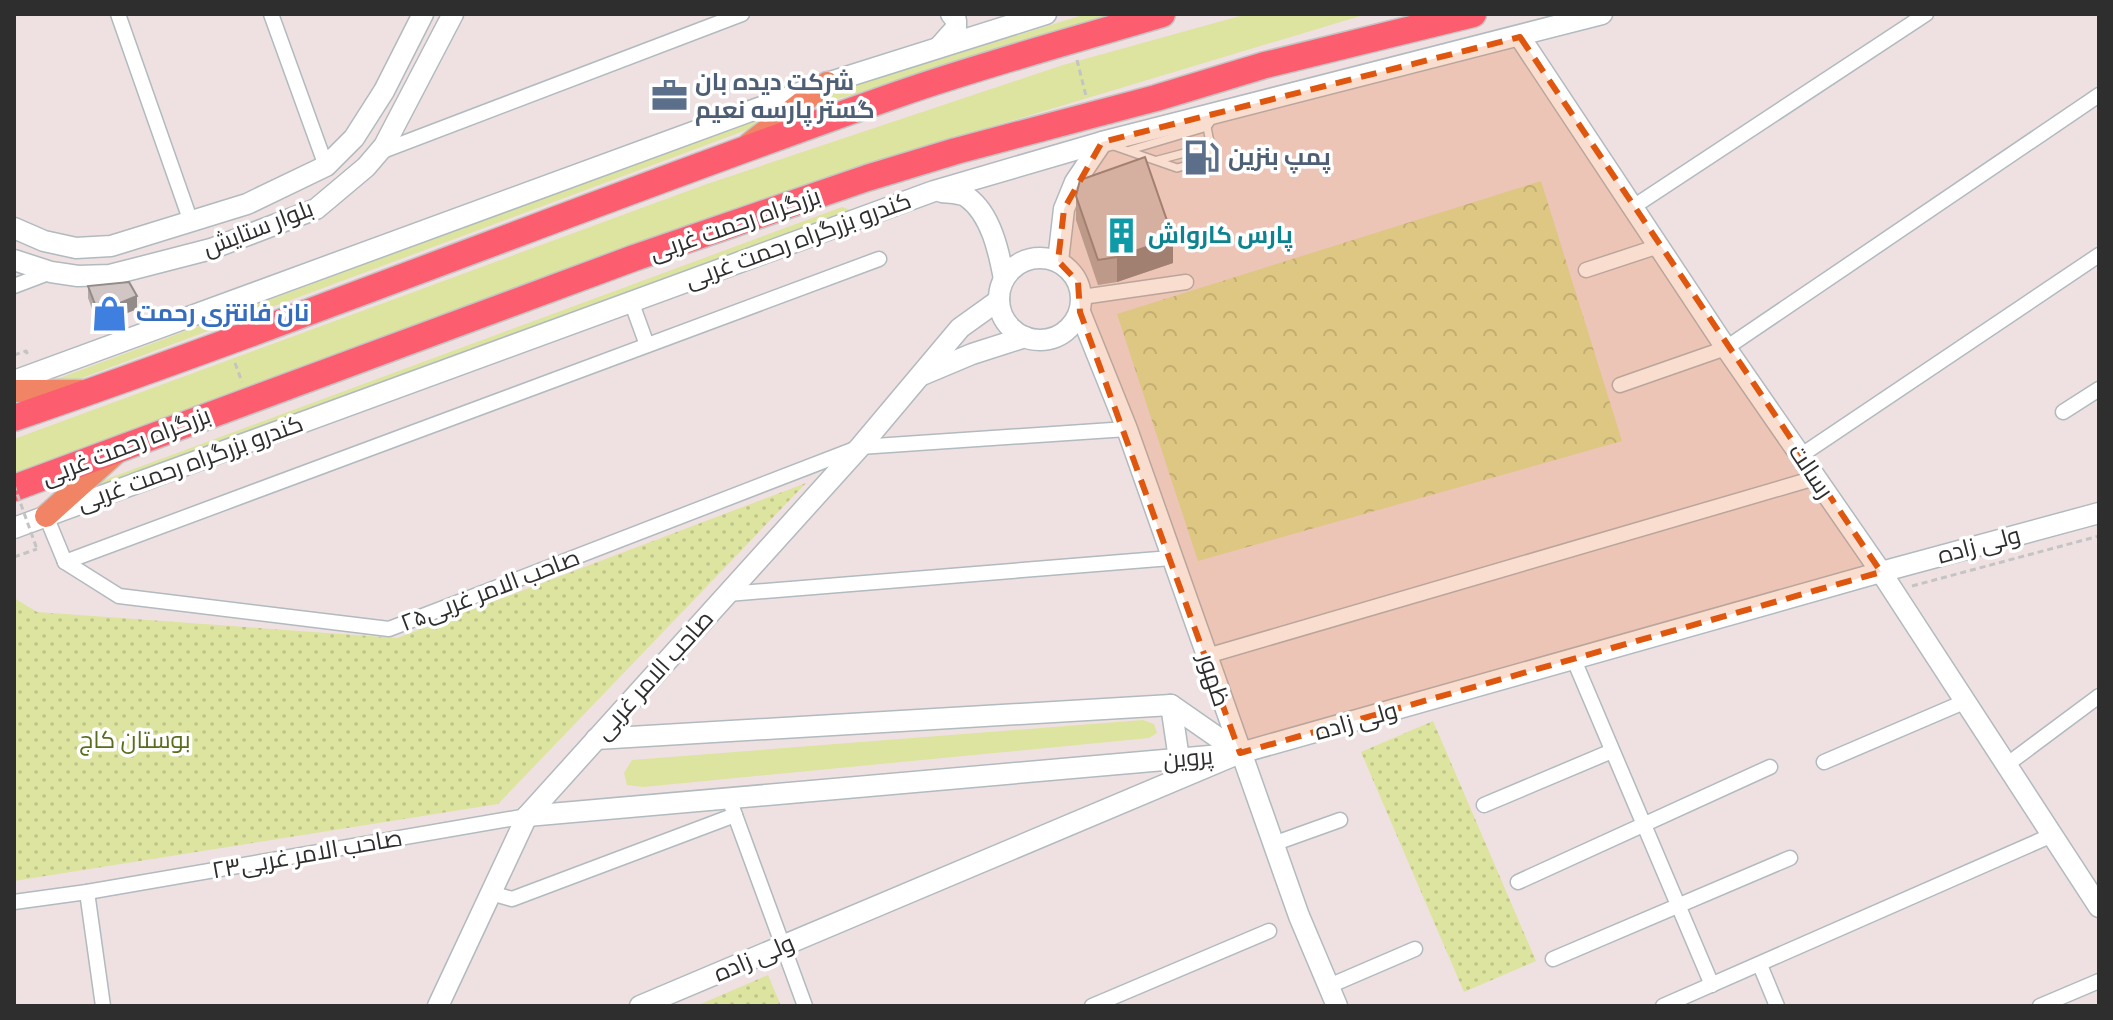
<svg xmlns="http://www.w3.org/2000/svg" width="2113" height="1020" font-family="Signika,Cairo,sans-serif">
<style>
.grass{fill:#dce49f}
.forest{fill:url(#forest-crowns)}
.park{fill:url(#park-dots)}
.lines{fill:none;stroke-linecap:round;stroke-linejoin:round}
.lane-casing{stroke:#b1babe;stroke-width:10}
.street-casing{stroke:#b1babe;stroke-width:17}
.secondary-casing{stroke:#b1babe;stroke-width:23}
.primary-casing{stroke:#c4c4c4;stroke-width:25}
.highway-casing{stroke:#c4c4c4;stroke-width:29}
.path{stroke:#c4c4c4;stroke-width:3;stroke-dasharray:6 4;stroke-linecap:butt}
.lane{stroke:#fff;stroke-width:7}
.street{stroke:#fff;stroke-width:14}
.secondary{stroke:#fff;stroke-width:20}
.primary{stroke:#f08464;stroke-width:22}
.highway{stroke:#fd5e6f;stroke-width:26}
.path-bridge{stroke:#c4c4c4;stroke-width:3;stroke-dasharray:6 4;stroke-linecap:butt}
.wall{fill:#b5aaa9}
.shaded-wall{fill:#938b8a}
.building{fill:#d2c6c5;stroke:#938b8a;stroke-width:2}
.marked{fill:#df570e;fill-opacity:0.2;stroke:#df570e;stroke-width:6;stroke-dasharray:16 10;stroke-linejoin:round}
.labels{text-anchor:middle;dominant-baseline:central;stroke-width:7;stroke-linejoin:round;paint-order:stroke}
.service-label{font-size:24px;font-weight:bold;fill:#4e5e75;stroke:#fff;text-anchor:start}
.street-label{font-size:24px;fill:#2e2e2e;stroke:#fff}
.culture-label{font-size:24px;font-weight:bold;fill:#0d838f;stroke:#fff;text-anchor:start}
.shop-label{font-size:24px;font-weight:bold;fill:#366cbe;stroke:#fff;text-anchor:start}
.park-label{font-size:24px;fill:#596d1c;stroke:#fff}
</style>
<defs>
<pattern id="forest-crowns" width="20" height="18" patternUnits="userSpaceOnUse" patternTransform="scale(2)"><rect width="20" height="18" fill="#dce49f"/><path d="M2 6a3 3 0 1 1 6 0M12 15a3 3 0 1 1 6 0" fill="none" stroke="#bdc489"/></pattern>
<pattern id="park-dots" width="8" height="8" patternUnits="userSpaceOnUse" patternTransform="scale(2)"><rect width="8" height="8" fill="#dce49f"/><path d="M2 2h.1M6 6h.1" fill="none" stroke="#bdc489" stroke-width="1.8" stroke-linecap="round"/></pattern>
</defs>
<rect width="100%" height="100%" fill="#efe1e1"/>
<g class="grass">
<polygon points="1086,14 1120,14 818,105 828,94"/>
<polygon points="1247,14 1367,14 911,151 623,248 14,474 14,439 704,185 1063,65"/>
<polygon points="761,117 749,129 66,384 46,383"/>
<polygon points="842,207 851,210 81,495 96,483"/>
<polygon points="1143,720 1154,724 1157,733 1149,738 643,787 627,785 624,773 632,760"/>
</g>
<polygon class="forest" points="1541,181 1622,441 1198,561 1117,314"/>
<g class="park">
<polygon points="806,483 498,804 14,881 14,598 37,612 397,638"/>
<polygon points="1433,721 1536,961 1464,992 1361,752"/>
<polygon points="768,975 781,1006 696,1006"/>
</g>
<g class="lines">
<defs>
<g id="lane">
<polyline points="1111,145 1177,168 1213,158 1207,127 1212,120"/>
<polyline points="1130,150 1207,127"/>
<polyline points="1158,160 1211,146"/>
</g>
<g id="street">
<polyline points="118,14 191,222"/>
<polyline points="271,14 326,166"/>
<polyline points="380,152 742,14"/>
<polyline points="1633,207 1926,14"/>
<polyline points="1586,270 1659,246"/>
<polyline points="14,286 51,272"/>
<polyline points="1082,297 1186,282"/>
<polyline points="631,301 647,345"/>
<polyline points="1620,385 1726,348 2099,95"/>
<polyline points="2063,412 2099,389"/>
<polyline points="1800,456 2099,255"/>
<polyline points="46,516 65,562"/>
<polyline points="65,562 119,596 389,629 860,447 1127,429"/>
<polyline points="65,562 879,259"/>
<polyline points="728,594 1171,558"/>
<polyline points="1207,656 1815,478"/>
<polyline points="1574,660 1712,985"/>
<polyline points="1824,762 1964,702"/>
<polyline points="2005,766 2099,696"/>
<polyline points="1484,805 1612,751"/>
<polyline points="732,807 805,1006"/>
<polyline points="1273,844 1340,820"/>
<polyline points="1518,882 1770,767"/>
<polyline points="87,892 103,1006"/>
<polyline points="491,893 512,899 735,815"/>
<polyline points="14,902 87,892 527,816"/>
<polyline points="1553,959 1790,858"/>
<polyline points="1760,965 1777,1006"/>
<polyline points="1329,986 1415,949"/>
<polyline points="1092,1006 1269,931"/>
<polyline points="1663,1006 2050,836"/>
<polyline points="2040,1006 2099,981"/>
</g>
<g id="secondary">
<polyline points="1520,37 1726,348 1881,572 2099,907"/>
<polyline points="940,46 956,28 956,20 951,14"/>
<path d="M942 192C950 193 961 193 967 197 991 214 999 252 1004 279"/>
<polyline points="14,228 44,241 76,248 111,246 247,204 326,166 354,138 384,91 423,14"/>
<circle cx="1040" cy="299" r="41"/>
<polyline points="14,260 51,272 78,276 110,275 211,249 316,209 366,167 384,146 453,14"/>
<polyline points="1058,261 1064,209 1075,182 1102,142"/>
<polyline points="1080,312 1127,429 1299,916 1337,1006"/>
<polyline points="922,375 972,354 1025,337"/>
<polyline points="14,381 827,83 1046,14"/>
<polyline points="14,528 934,191 1102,142 1602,14"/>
<polyline points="1171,705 1179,759"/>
<polyline points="596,739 1171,705 1240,753"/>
<polyline points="527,816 1221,755"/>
<polyline points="438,1006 527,816 860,447 960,328 999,300"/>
<polyline points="640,1006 1240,753 1881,572 2099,513"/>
</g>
<g id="primary">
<polyline points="749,144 827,83"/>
<polyline points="14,391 82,391"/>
<polyline points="46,516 117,452"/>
</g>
<g id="highway">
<path d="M14 418C311 316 602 198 899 94 985 64 1075 40 1162 14"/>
<polyline points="14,488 634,258 867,178 956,151 1156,98 1265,65 1473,14"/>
</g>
</defs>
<use href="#lane" class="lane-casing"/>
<use href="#street" class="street-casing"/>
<use href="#secondary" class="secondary-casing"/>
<use href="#primary" class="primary-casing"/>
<use href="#highway" class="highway-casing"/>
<g class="path">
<polyline points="1077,60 1086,96"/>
<polyline points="14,355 26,351 29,357"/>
<polyline points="235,363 242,382"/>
<polyline points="14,557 37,549"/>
<polyline points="1912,586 2099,536"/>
</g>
<use href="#lane" class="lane"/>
<use href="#street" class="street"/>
<use href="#secondary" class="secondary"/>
<use href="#primary" class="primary"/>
<use href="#highway" class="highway"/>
<polyline class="path-bridge" points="14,485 37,549"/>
</g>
<g class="wall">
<polygon points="1076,196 1173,263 1117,282 1098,285 1076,220"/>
<polygon points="88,286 137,309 98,325 88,298"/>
</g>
<g class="shaded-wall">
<polygon points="1173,238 1173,263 1117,282 1117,257"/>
<polygon points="137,296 137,309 98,325 98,312"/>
</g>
<g class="building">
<polygon points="1145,157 1173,238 1117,257 1098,260 1076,196 1080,180"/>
<polygon points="129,282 137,296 98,312 88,286"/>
</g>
<path class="marked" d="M1520 37 1881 572 1240 753 1080 312 1078 282 1058 261 1064 209 1102 142Z"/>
<defs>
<symbol id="office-bare" viewBox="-9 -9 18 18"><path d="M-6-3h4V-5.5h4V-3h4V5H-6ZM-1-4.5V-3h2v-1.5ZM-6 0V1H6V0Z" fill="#5c6f8a" stroke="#fff" stroke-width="2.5" paint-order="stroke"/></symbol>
<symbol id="fuel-bare" viewBox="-9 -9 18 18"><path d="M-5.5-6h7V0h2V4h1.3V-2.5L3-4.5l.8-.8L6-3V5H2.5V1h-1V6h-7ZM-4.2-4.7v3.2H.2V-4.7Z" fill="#5c6f8a" stroke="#fff" stroke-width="2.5" paint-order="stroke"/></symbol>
<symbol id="building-bare" viewBox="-9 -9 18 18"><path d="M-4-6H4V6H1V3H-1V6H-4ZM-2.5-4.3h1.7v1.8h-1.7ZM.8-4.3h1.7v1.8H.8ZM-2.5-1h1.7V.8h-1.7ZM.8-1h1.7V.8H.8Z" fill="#0f9aa8" stroke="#fff" stroke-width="2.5" paint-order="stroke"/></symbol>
<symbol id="shop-bare" viewBox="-9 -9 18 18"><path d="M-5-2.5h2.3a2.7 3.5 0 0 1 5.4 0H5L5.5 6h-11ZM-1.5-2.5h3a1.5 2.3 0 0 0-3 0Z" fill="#3f7fe0" stroke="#fff" stroke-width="2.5" paint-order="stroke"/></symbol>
</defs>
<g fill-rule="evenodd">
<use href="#office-bare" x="644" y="70" width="51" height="51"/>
<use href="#fuel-bare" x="1176" y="132" width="51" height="51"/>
<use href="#building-bare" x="1096" y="210" width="51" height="51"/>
<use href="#shop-bare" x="84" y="288" width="51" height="51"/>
</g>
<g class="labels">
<g class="service-label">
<text x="695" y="82">شرکت دیده بان<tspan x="695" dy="28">گستر پارسه نعیم</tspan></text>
<text x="1228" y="157">پمپ بنزین</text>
</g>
<g class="street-label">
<text transform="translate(735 224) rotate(-19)">بزرگراه رحمت غربی</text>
<text transform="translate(258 228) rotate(-21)">بلوار ستایش</text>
<text transform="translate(798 240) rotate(-20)">کندرو بزرگراه رحمت غربی</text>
<text transform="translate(126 446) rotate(-21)">بزرگراه رحمت غربی</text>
<text transform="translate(190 463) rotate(-20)">کندرو بزرگراه رحمت غربی</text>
<text transform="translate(1811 471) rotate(56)">رسالت</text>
<text transform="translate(1979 545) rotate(-15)">ولی زاده</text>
<text transform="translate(490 590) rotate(-21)">صاحب الامر غربی۲۵</text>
<text transform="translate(654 675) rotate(-48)">صاحب الامر غربی</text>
<text transform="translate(1214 680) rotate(72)">ظهور</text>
<text transform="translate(1356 721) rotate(-16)">ولی زاده</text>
<text transform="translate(1188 758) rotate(-5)">پروین</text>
<text transform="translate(307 854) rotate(-10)">صاحب الامر غربی۲۳</text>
<text transform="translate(754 958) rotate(-23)">ولی زاده</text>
</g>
<g class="culture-label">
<text x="1148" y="235">پارس کارواش</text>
</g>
<g class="shop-label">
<text x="136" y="313">نان فانتزی رحمت</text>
</g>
<g class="park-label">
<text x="135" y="740">بوستان کاج</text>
</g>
</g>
<rect width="2113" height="1020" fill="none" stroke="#2e2e2e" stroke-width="32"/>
</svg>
